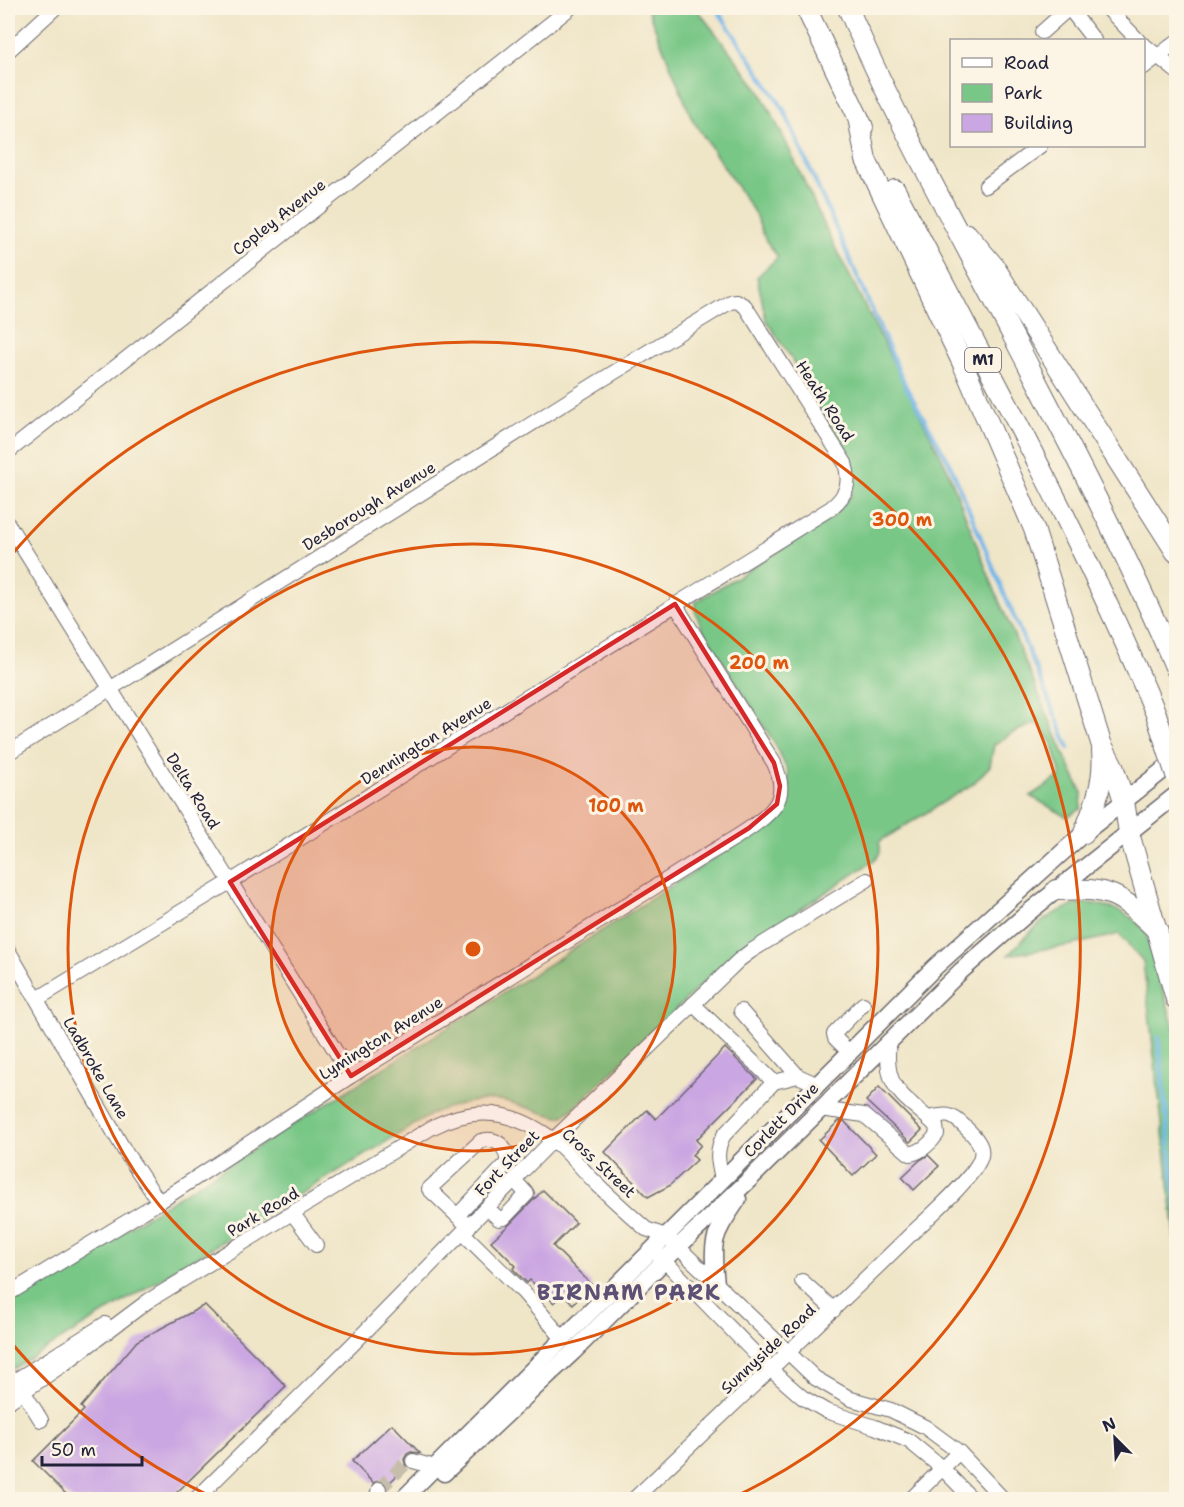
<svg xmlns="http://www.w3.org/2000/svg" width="1184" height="1507" font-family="'Shantell Sans',sans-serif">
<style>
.green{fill:#79c787;stroke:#4e7461;stroke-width:1.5}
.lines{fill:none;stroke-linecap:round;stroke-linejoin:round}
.stream{stroke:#73b6e9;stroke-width:4}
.building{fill:#caa6e2}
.minor-tunnel{stroke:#c6beab;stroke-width:14;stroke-dasharray:14 7;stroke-linecap:butt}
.minor-casing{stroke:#6a666c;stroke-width:16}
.major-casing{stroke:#6a666c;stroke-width:19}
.highway-casing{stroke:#6a666c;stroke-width:22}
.minor{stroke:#fff;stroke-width:14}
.major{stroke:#fff;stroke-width:16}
.highway{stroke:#fff;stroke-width:20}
.highway-bridge-casing{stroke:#6a666c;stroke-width:22;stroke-linecap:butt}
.highway-bridge{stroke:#fff;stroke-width:20}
.marked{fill:#d62828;fill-opacity:0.2;stroke:#d62828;stroke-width:4.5;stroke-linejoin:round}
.ring{fill:none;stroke:#de560e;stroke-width:3}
.labels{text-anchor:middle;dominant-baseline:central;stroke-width:6;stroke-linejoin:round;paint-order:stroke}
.shield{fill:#fcf5e5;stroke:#63616e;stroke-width:1.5}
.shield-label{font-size:15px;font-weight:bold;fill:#22223b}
.street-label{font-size:16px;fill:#22223b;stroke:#fcf5e5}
.district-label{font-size:22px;font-weight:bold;letter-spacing:1.5px;fill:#5d5075;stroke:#fcf5e5}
.centre{fill:#de560e;stroke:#fcf5e5;stroke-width:3}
.ring-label{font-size:18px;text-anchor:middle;font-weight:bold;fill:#de560e;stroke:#fcf5e5;stroke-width:6;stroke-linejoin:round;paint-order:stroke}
</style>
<rect width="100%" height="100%" fill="#fcf5e5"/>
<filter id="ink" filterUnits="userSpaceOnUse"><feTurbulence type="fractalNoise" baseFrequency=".0167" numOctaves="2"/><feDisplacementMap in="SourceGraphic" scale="12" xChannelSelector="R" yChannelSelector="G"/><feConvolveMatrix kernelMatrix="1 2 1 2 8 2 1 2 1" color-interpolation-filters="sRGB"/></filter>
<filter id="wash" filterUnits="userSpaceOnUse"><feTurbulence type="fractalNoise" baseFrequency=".008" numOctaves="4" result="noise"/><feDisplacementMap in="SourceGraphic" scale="24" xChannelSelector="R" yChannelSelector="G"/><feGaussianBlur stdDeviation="1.35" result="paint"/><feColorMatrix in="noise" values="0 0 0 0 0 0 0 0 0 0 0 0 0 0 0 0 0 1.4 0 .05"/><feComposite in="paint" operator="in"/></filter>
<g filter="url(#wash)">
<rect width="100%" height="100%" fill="#efe5c7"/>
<g class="green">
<path d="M647 8H696L758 88 783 136 830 237 946 466 991 581 1067 761 1082 793 1081 809 1067 817 1030 796 1061 776C1056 756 1053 736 1036 723L1012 733 994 745 990 766 973 784 885 838 879 842C882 852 880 855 872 862L734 953 573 1109C569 1111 565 1116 561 1117 556 1119 512 1101 499 1100 477 1098 456 1105 435 1112L8 1372V1303L551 963 776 819 788 800V772L775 744 703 630 695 611 696 602 832 518 851 495 853 473 849 451 815 403 798 369 766 320 757 277 778 257 766 241 754 212 692 119Z"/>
<path d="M1084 903C1109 904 1128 912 1145 930L1176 1034V1244L1143 961 1119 934 1072 945 1008 955C1034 929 1046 911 1084 903Z"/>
</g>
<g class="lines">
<g class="stream">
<polyline points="716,8 783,108 906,387 949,462 1069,748"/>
<polyline points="1158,1037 1176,1207"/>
</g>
</g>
<g id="blocks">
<g class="building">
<polygon points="725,1048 757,1079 696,1140 701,1145 692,1155 697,1160 669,1186 648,1197 605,1152 647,1110 656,1119"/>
<polygon points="879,1087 922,1130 910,1142 866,1101"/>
<polygon points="839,1121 844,1121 876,1154 853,1176 819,1140"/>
<polygon points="928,1155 939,1166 914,1190 902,1177 920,1160"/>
<polygon points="543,1190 576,1223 553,1246 592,1285 573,1304 563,1294 554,1303 530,1280 527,1283 513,1269 516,1266 491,1241 510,1224"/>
<polygon points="205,1305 286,1386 169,1500 72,1500 33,1461 84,1410 81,1407 137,1341"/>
<polygon points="392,1424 420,1453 411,1452 407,1454 404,1459 406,1467 387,1485 381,1480 373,1483 352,1461"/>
</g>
</g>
</g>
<g filter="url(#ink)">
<use href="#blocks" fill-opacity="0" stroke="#6a666c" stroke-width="1.5"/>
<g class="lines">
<polyline class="minor-tunnel" points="379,1489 406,1463 413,1461"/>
<defs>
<g id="minor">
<polyline points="1069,8 1094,40"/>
<polyline points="1107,8 1138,40"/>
<polyline points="1042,32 1069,8"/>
<polyline points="1144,45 1176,71"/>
<polyline points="8,51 55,8"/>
<polyline points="1144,67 1176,42"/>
<polyline points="986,186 1040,146"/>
<polyline points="8,452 570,8"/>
<polyline points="8,524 351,1076"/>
<path d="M8 753 595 384 730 302 736 301 745 306 845 463C851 483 847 495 831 508L230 882 37 999"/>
<polyline points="8,950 126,1153 159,1202"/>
<polyline points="693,1004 774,1082"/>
<polyline points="741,1011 798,1076"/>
<polyline points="849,1052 835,1038 834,1034 863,1004"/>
<path d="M820 1109 864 1115 910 1154C921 1152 931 1143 937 1134L936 1126C904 1094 883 1092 889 1041"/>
<path d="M722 1179C718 1163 715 1150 724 1135L774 1082 798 1076 816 1084"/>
<polyline points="487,1208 499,1219 504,1218 527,1194 515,1181"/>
<polyline points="293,1214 316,1245"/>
<path d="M457 1216 507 1163C508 1148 497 1136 481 1141L429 1189 469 1227"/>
<polyline points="463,1233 524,1293 564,1340"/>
<polyline points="658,1254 770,1369 802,1397 826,1411 875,1427 909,1441 942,1468 973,1500"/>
<polyline points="802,1281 834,1310"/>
<path d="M8 1294 159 1202 351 1076 703 857C721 846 766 822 776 804 784 791 780 776 774 763L675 604"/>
<polyline points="8,1385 105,1324"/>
<polyline points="15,1388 23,1391 41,1420"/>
<path d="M8 1402 64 1364 148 1301 431 1128C475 1105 512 1110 552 1139 568 1151 581 1168 595 1182 611 1198 629 1214 646 1229L666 1236 678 1247 815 1378 851 1399 891 1410 925 1427 959 1452 1004 1500"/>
<polyline points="413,1461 435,1467"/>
<polyline points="195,1500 352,1345 553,1140 739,960 751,951 867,880"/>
<polyline points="376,1500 379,1489"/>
<path d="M633 1500C724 1413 816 1327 906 1239 922 1223 977 1176 981 1156 984 1144 972 1134 964 1126 951 1113 946 1114 928 1118"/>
<polyline points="910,1500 959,1452"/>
</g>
<g id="major">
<path d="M716 1284C711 1238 713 1237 738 1199"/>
<polyline points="444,1473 573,1352 678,1247 751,1178 961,971 1029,912 1176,795"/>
<polyline points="402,1500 935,967 1084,833 1176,760"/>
</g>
<g id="highway">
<polyline points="806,8 863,127"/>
<path d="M848 8C896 120 956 227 1013 336 1070 446 1128 555 1176 669"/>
<polyline points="858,117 866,160 963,364 1034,529 1101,743 1113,766 1124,801 1129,833 1176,999"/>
<path d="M895 190C985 364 1081 534 1156 714"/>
<polyline points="967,234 993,265 1176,552"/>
<path d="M1084 833C1095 805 1105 781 1102 751"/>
<path d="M1056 890C1112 887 1119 894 1158 931"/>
</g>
</defs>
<use href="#minor" class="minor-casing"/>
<use href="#major" class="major-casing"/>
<use href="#highway" class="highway-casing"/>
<use href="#minor" class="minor"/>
<use href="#major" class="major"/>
<use href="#highway" class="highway"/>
<defs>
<polyline id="highway-bridge" points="1156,714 1176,775"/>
</defs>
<use href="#highway-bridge" class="highway-bridge-casing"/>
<use href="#highway-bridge" class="highway-bridge"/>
</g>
</g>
<path class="marked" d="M675 604 774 763 780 786 777 804 749 828 351 1076 230 882Z"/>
<circle cx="473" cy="949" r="202" fill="#de560e" fill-opacity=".12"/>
<g class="ring">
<circle cx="473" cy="949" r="202"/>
<circle cx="473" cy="949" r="405"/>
<path d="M216 1499A607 607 0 0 1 8 1339M8 559A607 607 0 1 1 730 1499"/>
</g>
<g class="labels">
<rect class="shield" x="965" y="348" width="36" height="24" rx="4.5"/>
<g class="shield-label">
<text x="983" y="360">M1</text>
</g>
<g class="street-label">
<text transform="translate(279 217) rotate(-38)">Copley Avenue</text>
<text transform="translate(825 401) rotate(57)">Heath Road</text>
<text transform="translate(369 506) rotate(-32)">Desborough Avenue</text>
<text transform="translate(426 741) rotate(-32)">Dennington Avenue</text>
<text transform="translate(193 791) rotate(58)">Delta Road</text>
<text transform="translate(381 1038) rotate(-32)">Lymington Avenue</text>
<text transform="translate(96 1068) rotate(60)">Ladbroke Lane</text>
<text transform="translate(781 1120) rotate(-45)">Corlett Drive</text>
<text transform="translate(507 1163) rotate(-46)">Fort Street</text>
<text transform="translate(599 1163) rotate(43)">Cross Street</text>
<text transform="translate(263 1212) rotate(-31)">Park Road</text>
<text transform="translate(768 1349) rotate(-43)">Sunnyside Road</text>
</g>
<g class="district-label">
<text x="629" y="1292">BIRNAM PARK</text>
</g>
</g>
<circle cx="473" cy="949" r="9" class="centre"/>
<g class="ring-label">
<text x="902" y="526">300 m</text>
<text x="759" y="669">200 m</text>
<text x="616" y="812">100 m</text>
</g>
<rect width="1184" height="1507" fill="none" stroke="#fcf5e5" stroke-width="30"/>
<rect x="950" y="39" width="195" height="108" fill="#fcf5e5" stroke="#a5a1a1" stroke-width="1.5"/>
<rect x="962" y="58" width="30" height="9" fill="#ffffff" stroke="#a5a1a1" stroke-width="1.5"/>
<text x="1004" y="69" font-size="18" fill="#22223b">Road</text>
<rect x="962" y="84" width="30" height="18" fill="#79c787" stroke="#a5a1a1" stroke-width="1.5"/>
<text x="1004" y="99" font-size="18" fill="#22223b">Park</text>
<rect x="962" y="114" width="30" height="18" fill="#caa6e2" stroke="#a5a1a1" stroke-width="1.5"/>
<text x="1004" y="129" font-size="18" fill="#22223b">Building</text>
<g transform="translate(1115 1438) rotate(336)" stroke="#fcf5e5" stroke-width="4.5" paint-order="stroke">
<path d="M0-4.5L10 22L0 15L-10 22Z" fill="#22223b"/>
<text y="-9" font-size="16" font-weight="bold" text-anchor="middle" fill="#22223b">N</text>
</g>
<path d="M42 1456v9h100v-9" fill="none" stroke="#22223b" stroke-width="3"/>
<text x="51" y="1456" font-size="18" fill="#22223b" stroke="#fcf5e5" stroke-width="4.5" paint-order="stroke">50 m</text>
</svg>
